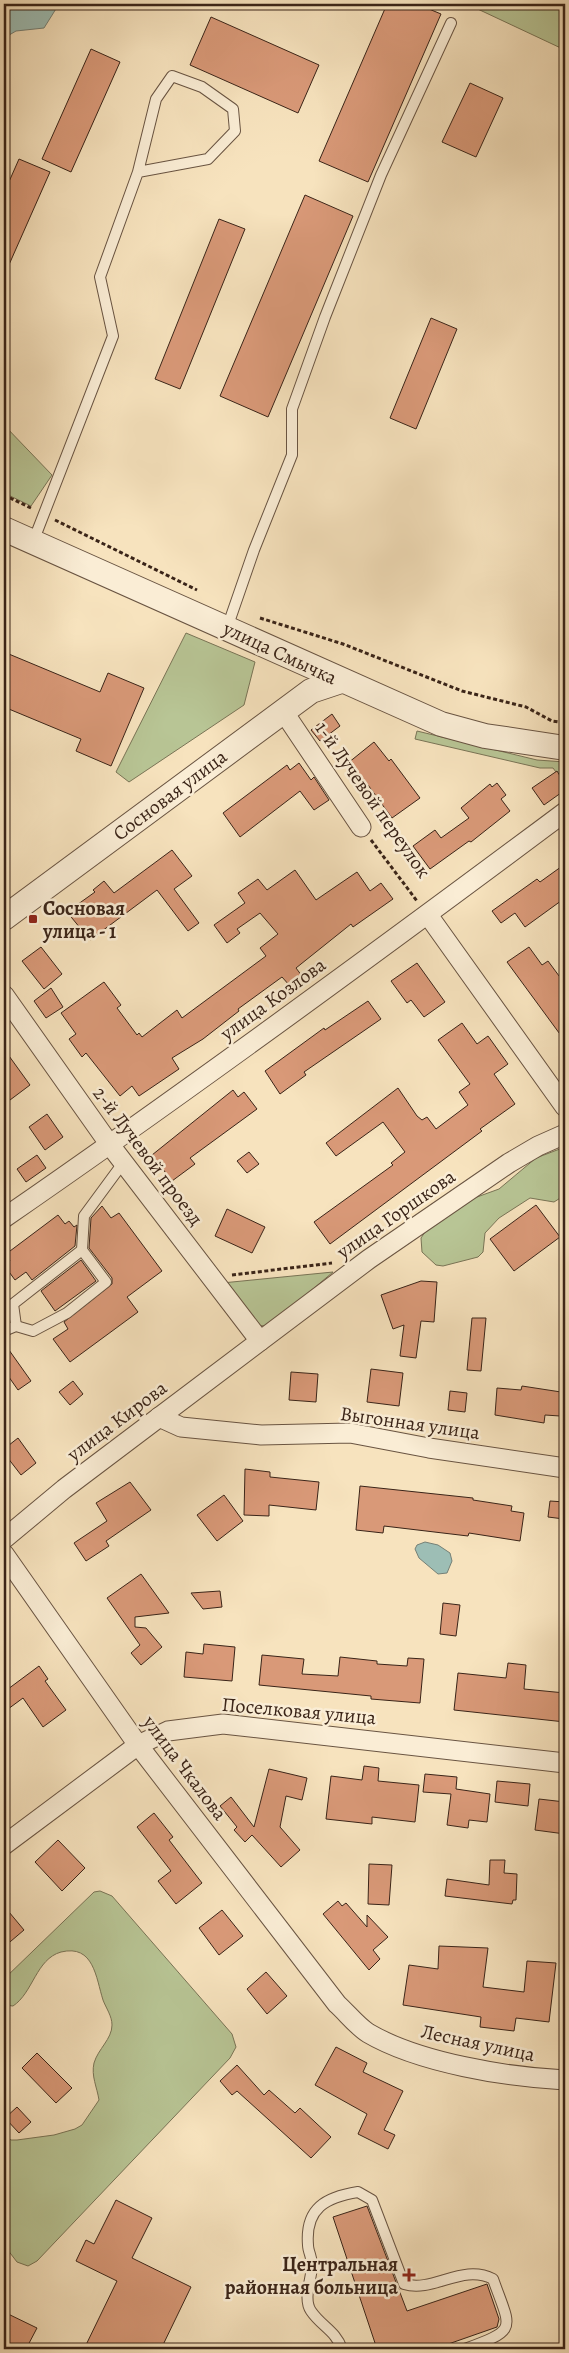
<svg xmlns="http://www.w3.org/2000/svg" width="569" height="2353" font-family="Alegreya,serif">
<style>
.green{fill:#b8c595;stroke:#797456}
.water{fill:#9dbeb5;stroke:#758076}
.building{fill:#d99978;stroke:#3a2418}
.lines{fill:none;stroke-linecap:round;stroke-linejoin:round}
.service-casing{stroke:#695442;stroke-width:12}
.minor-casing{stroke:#695442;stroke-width:21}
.tertiary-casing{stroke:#695442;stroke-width:26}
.path{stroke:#3a2418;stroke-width:3;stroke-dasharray:4 2.5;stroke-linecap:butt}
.service{stroke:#faedd5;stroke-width:10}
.minor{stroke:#faedd5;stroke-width:19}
.tertiary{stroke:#faedd5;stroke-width:24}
.poi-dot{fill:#8f2418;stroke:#faedd5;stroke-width:2}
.labels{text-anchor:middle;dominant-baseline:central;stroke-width:5;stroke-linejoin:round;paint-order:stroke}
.street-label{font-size:20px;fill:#3a2418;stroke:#faedd5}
.poi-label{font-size:20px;font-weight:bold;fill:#3a2418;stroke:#faedd5;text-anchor:start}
</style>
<rect width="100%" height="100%" fill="#f7e3be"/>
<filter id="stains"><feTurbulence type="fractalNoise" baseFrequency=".004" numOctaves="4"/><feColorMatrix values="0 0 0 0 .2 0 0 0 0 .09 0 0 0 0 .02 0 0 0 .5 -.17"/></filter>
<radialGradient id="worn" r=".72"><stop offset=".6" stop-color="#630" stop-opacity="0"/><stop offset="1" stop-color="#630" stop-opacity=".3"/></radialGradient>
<g class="green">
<polygon points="467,4 565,4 565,50"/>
<polygon points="4,425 52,475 31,506 4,493"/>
<polygon points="186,633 255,662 244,705 129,782 116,772"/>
<polygon points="417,731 537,760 565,762 565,784 553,768 540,768 415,739"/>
<polygon points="565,1147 565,1195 554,1202 530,1198 499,1218 485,1233 483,1252 478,1257 443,1266 436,1265 422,1252 421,1238 425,1232 466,1201 499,1189 536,1158"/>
<polygon points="333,1272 274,1322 265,1326 255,1325 222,1283"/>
<path d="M100 1891 112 1896 232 2034 236 2047 230 2058 37 2261 28 2266 17 2262 4 2245V2135L11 2140H17L54 2135 75 2129 82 2125 99 2100C97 2087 91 2076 94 2063 98 2049 112 2039 112 2025 112 2016 106 2008 103 2000 96 1978 94 1944 61 1952 36 1959 33 1993 13 2006L4 2005V1979L94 1892Z"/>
</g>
<g class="water">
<polygon points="4,4 59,4 44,28 16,31 4,38"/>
<polygon points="425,1542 438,1545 450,1553 452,1561 447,1573 438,1574 419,1558 415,1549 417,1545"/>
</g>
<g class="building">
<polygon points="387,4 417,4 441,14 368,182 319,161"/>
<polygon points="211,17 319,65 298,113 190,65"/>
<polygon points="91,49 120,62 71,172 42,159"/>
<polygon points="470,83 503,98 476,157 442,142"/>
<polygon points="19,159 50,172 4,276 4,193"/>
<polygon points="305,195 353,216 268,417 220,396"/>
<polygon points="219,219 245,229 180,389 155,379"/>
<polygon points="431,318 457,329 416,429 390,418"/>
<polygon points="4,652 100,692 108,673 144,688 111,766 76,751 81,739 4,707"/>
<polygon points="332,714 340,726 320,741 311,730"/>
<polygon points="374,742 389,761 391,759 420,798 392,818 368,785 366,786 348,763"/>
<polygon points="299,763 311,780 314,777 329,800 314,810 300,791 240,837 223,813 287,765 290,770"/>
<polygon points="557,771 565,784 565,790 544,805 532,788"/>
<polygon points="497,783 506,795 501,799 510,811 471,842 469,841 430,869 413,846 435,830 441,838 469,818 461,808 490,784 492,787"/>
<polygon points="172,850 192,876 174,889 199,923 188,931 157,890 90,940 67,912 95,892 93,890 104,881 114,893"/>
<polygon points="565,864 565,898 525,927 515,913 501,923 492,911 537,879 540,882"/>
<polygon points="295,870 316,900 357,872 370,891 381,883 393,899 353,927 351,924 296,968 302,976 290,986 282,977 238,1009 239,1011 203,1039 172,1058 179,1069 139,1096 132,1086 120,1096 86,1053 82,1057 69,1039 76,1034 61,1013 104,982 121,1005 117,1008 137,1035 139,1033 142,1037 177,1010 182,1018 266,956 260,948 278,934 260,913 237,929 240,933 227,943 214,925 245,903 238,893 258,879 267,890"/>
<polygon points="41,947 62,974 44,989 22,961"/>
<polygon points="529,947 542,965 548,961 565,984 565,1041 507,962"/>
<polygon points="417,963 445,1002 424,1017 411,1000 407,1003 391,981"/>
<polygon points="51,988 63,1007 46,1018 34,1001"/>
<polygon points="368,1001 381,1019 304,1072 306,1075 280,1094 265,1071 324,1028 325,1030"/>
<polygon points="462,1023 477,1044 488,1036 508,1064 494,1074 515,1104 480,1129 482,1131 330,1244 314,1222 393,1165 391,1163 405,1152 383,1122 336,1156 326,1143 398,1088 417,1116 422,1120 427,1117 436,1129 468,1105 459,1092 470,1084 438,1040"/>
<polygon points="4,1049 30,1085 10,1100 4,1092"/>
<polygon points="233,1090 238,1097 244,1092 257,1109 190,1158 195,1164 172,1181 152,1155"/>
<polygon points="47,1114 63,1137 45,1150 29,1127"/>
<polygon points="249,1152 259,1164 247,1173 237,1161"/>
<polygon points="37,1155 46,1168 26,1182 17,1169"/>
<polygon points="536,1205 560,1237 514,1271 490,1239"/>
<polygon points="102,1206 111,1218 119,1213 162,1271 127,1297 138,1312 70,1362 53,1339 68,1329 64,1322 112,1284 112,1278 89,1248 91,1218"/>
<polygon points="227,1209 265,1227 252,1253 215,1236"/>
<polygon points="58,1215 65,1224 69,1221 74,1227 77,1225 75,1246 32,1280 26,1272 15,1280 4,1265 10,1261 6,1254"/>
<polygon points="81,1260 96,1281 55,1311 41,1291"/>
<polygon points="421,1281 437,1282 434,1322 421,1321 416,1358 400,1356 404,1325 393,1329 381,1295"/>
<polygon points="472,1318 486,1318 481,1371 467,1370"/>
<polygon points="4,1343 31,1381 18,1390 4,1370"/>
<polygon points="371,1369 403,1373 399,1406 367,1402"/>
<polygon points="291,1372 318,1374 316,1402 289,1400"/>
<polygon points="73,1381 83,1394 70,1405 59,1392"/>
<polygon points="522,1386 561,1392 560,1416 545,1415 544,1423 495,1415 497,1388 521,1390"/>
<polygon points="450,1391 467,1393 465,1412 448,1410"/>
<polygon points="18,1438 36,1463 21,1475 4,1453 4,1449"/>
<polygon points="245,1469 270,1472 270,1477 319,1482 316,1510 269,1505 269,1516 244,1515"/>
<polygon points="130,1482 151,1510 106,1541 109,1546 86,1561 74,1543 107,1521 96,1503"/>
<polygon points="360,1486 473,1498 473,1500 512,1506 511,1511 524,1513 520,1541 469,1533 468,1536 384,1526 383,1533 356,1530"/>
<polygon points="224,1495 243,1521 217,1541 197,1515"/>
<polygon points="550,1501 565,1502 564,1519 548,1517"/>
<polygon points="141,1574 169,1613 135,1617 135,1627 146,1628 162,1647 141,1665 131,1653 140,1645 107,1598"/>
<polygon points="220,1591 222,1607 203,1609 191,1593"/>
<polygon points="443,1603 460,1605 456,1636 440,1634"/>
<polygon points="204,1644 235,1647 232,1681 184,1677 186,1652 203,1654"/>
<polygon points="262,1655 304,1659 302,1674 338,1676 340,1657 377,1661 377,1664 407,1666 408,1658 424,1659 420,1703 371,1699 371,1696 259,1685"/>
<polygon points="508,1663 526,1665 524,1689 565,1693 565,1722 454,1710 458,1673 506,1678"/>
<polygon points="39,1666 48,1679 45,1681 66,1710 43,1727 23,1698 4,1712 4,1692"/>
<polygon points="364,1766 379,1768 378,1781 419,1785 415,1822 372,1817 372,1824 326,1819 331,1776 362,1780"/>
<polygon points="269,1769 307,1778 302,1800 286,1796 280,1827 300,1850 281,1867 252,1835 245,1842 234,1830 237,1827 220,1806 231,1797 254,1827"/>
<polygon points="425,1774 457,1777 456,1789 490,1794 487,1822 469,1820 468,1828 447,1825 451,1794 423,1792"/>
<polygon points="497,1781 530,1784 528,1806 495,1802"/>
<polygon points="539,1799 565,1802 565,1834 535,1830"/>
<polygon points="154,1813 173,1837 169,1840 202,1883 176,1904 158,1881 171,1871 137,1827"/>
<polygon points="58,1840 85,1868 62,1891 35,1862"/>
<polygon points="490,1860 505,1860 504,1873 517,1874 516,1900 513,1900 512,1904 445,1896 447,1879 489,1885"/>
<polygon points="369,1864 392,1865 389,1905 368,1904"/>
<polygon points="338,1901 342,1906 346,1903 367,1927 367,1915 388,1937 373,1950 380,1959 369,1970 323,1914"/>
<polygon points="4,1906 24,1930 4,1947"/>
<polygon points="222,1910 243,1936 219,1955 199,1928"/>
<polygon points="439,1946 488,1948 483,1987 524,1992 527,1961 556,1963 549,2022 516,2018 514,2031 480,2027 481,2017 403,2005 409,1965 438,1969"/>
<polygon points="266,1972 287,1996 267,2014 247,1989"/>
<polygon points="336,2047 367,2063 363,2072 403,2091 384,2130 395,2135 388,2149 358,2134 367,2114 315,2085"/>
<polygon points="37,2053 72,2088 56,2103 22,2068"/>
<polygon points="237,2065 264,2095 269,2090 295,2113 300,2108 331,2137 311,2158 237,2091 232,2095 220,2081"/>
<polygon points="17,2107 31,2122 19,2133 5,2118"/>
<polygon points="116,2200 152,2218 132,2258 191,2287 161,2349 84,2349 117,2281 76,2261 86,2240 94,2244"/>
<polygon points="367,2206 407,2311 487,2284 499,2319 497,2327 434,2349 377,2349 333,2217"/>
<polygon points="4,2312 37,2328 26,2349 4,2349"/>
</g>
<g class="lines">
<defs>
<g id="service">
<polyline points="33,542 113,336 100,277 138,172 208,159 235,131 233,109 202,87 172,76 156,99 138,172"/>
<polyline points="227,628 254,550 292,455 292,409 325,317 381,175 451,23"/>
<polyline points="16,1326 13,1304 82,1250"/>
<polyline points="4,1331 16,1326 33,1331 67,1313 106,1282 82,1250 84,1216 123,1163"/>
<path d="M342 2349C336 2331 321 2326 311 2311 303 2299 311 2280 312 2267 313 2259 308 2252 308 2245 305 2208 326 2197 358 2192L372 2200 404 2284C434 2293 462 2263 493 2279 511 2330 519 2329 465 2349"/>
</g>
<g id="minor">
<polyline points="283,711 361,827"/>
<polyline points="428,915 565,1107"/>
<polyline points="4,995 110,1145 260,1341"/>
<path d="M4 1218C194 1087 380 950 565 812"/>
<polyline points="159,1417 181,1427 261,1435 350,1433 429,1448 565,1468"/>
<polyline points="4,1539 64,1489 369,1259 509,1163 538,1146 565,1134"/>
<path d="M4 1554 138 1745 337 2004C347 2013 357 2026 368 2033 419 2063 507 2077 565 2080"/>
<polyline points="4,1845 138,1745 168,1731 223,1724 565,1763"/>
</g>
<g id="tertiary">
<polyline points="4,529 441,724 485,736 565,748"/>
<polyline points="4,918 311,691 341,681"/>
</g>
</defs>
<use href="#service" class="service-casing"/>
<use href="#minor" class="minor-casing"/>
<use href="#tertiary" class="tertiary-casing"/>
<g class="path">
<polyline points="4,495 31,508"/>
<polyline points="55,520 197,590"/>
<polyline points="260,618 343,644 462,691 526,707 552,721 565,723"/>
<polyline points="371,840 417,901"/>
<polyline points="232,1275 332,1263"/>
</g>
<use href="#service" class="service"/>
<use href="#minor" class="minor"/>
<use href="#tertiary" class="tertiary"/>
</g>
<g class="poi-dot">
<rect x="28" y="914" width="10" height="10" rx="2.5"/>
<path d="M406.5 2267.5h5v5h5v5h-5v5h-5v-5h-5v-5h5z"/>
</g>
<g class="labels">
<g class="street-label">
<text transform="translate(280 653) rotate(25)">улица Смычка</text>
<text transform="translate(170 795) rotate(-37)">Сосновая улица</text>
<text transform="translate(373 800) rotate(55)">1-й Лучевой переулок</text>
<text transform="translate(273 999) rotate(-36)">улица Козлова</text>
<text transform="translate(148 1156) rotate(53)">2-й Лучевой проезд</text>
<text transform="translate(396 1214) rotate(-35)">улица Горшкова</text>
<text transform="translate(117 1421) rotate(-37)">улица Кирова</text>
<text transform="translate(410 1423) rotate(8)">Выгонная улица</text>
<text transform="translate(299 1711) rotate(5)">Поселковая улица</text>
<text transform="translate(185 1768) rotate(53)">улица Чкалова</text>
<text transform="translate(478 2043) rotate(12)">Лесная улица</text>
</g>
<g class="poi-label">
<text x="43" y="908">Сосновая<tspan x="43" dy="23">улица - 1</tspan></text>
<text x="398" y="2264" text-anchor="end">Центральная<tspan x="398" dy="23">районная больница</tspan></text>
</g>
</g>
<rect width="569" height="2353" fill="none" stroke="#f7e3be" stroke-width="20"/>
<rect x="5" y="5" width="559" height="2343" fill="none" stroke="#3a2418" stroke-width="2.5"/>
<rect x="10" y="10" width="549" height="2333" fill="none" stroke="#3a2418"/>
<rect width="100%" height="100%" filter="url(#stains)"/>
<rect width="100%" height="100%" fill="url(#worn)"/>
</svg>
